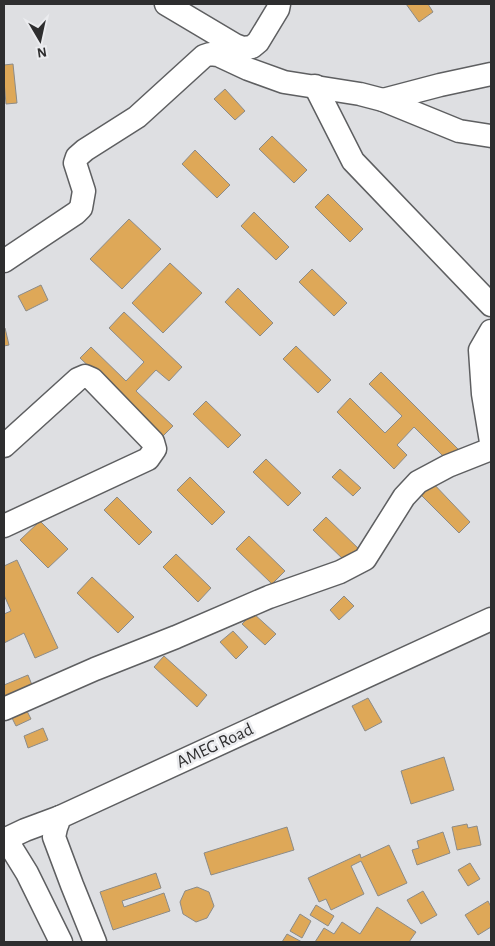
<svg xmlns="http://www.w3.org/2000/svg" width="495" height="946" font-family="'Alegreya Sans',sans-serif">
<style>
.building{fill:#dea858;stroke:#8c8b88}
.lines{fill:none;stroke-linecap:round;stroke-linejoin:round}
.minor-casing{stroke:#5e5f61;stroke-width:25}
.minor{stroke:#fff;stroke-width:22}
.labels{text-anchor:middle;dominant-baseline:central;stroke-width:5;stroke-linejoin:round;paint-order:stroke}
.street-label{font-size:18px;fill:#2e2e2f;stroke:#ebecef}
</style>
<rect width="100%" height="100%" fill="#dedfe2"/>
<g class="building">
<polygon points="406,4 428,4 433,12 419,22"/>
<polygon points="13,64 17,103 6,104 4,81 4,65"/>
<polygon points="225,89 245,111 235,120 214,99"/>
<polygon points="272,136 307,170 294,183 259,149"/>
<polygon points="195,150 230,185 217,198 182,164"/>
<polygon points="328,194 363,229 350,242 315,207"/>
<polygon points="254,212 289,247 276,260 241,226"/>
<polygon points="129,219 161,249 122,289 90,259"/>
<polygon points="170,263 202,293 163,333 132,303"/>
<polygon points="312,269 347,303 334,316 299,282"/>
<polygon points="41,285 48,300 26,311 18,296"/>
<polygon points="238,288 273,323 260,336 225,302"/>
<polygon points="124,312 182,367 169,381 156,370 136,391 173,426 163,436 80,358 91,347 126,381 144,362 109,328"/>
<polygon points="5,328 9,345 4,346 4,329"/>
<polygon points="296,346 331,380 318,393 283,359"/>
<polygon points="381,372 460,451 449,462 414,427 397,445 407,455 394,469 337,412 350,398 385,433 402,416 369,384"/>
<polygon points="206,401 241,435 228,448 193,414"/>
<polygon points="266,459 301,493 288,506 253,472"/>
<polygon points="340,469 361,488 353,496 332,477"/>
<polygon points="190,477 225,512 212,525 177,490"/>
<polygon points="430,480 470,522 459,533 418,492"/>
<polygon points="117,497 152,532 139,545 104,510"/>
<polygon points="326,517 361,551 348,564 313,530"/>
<polygon points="40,521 68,549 48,568 20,540"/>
<polygon points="249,536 285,571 272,584 236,549"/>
<polygon points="176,554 211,588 198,602 163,567"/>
<polygon points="17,560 58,648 35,658 24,633 4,643 4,614 11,611 4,595 4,566"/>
<polygon points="92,577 134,617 118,633 77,593"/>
<polygon points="344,596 354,606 339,620 330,610"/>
<polygon points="253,613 276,634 265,645 242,624"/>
<polygon points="233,631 248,647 236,659 220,642"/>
<polygon points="164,656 207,695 197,707 154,667"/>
<polygon points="28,675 34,690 4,703 4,685"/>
<polygon points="368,698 382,722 365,731 352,706"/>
<polygon points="26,709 31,719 16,726 11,716"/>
<polygon points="43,728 48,740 28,748 24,736"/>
<polygon points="444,757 454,790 411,804 401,771"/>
<polygon points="467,824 468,828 477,826 481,845 457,850 452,827"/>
<polygon points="287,827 294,850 211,875 204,853"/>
<polygon points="443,832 450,853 417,865 412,850 419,848 417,841"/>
<polygon points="389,845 407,883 378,896 361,861 351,866 364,894 331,910 326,899 319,902 308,878 360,854 361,858"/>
<polygon points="470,863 480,879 468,886 458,870"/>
<polygon points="156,873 161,888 122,901 124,907 164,893 170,911 113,930 100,892"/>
<polygon points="197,887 209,892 214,906 207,918 196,922 183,914 180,902 185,891"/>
<polygon points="423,891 437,915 421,924 407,900"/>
<polygon points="488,901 491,907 491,927 478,935 465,915"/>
<polygon points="316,905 334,916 328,926 310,915"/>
<polygon points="377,907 416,932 409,942 315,942 324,928 334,934 342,922 360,934"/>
<polygon points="300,914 311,921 302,938 290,931"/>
<polygon points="287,934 302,942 282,942"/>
</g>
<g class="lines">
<defs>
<g id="minor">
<polyline points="166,4 235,45 243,48 252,47 258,42 278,9 279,4"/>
<polyline points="315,86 353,161 491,305"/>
<polyline points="383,100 440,85 491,74"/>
<polyline points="4,261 76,213 81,208 84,191 75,163 77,157 85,150 137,117 204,56 210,54 218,55 248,69 284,82 360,94 383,100 459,131 491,136"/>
<polyline points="491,331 480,350 483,394 491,442"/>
<polyline points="4,446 78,379 85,376 92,379 153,442 155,449 148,459 4,526"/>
<polyline points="4,709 95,669 176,637 269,597 340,572 365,559 404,497 418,482 448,466 491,449"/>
<polyline points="60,817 25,830 6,839 27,873 61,942"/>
<polyline points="95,942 72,885 54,837 56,828 60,817 491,619"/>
</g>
</defs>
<use href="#minor" class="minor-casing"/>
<use href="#minor" class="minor"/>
</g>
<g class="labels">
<g class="street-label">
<text transform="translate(215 746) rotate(-25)">AMEG Road</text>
</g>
</g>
<rect width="495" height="946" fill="none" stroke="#2e2e2f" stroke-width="10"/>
<g transform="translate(40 40) rotate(171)" stroke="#ebecef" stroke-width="4" paint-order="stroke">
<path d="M0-4L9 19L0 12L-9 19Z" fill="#2e2e2f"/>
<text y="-8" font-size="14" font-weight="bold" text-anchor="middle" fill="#2e2e2f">N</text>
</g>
</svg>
